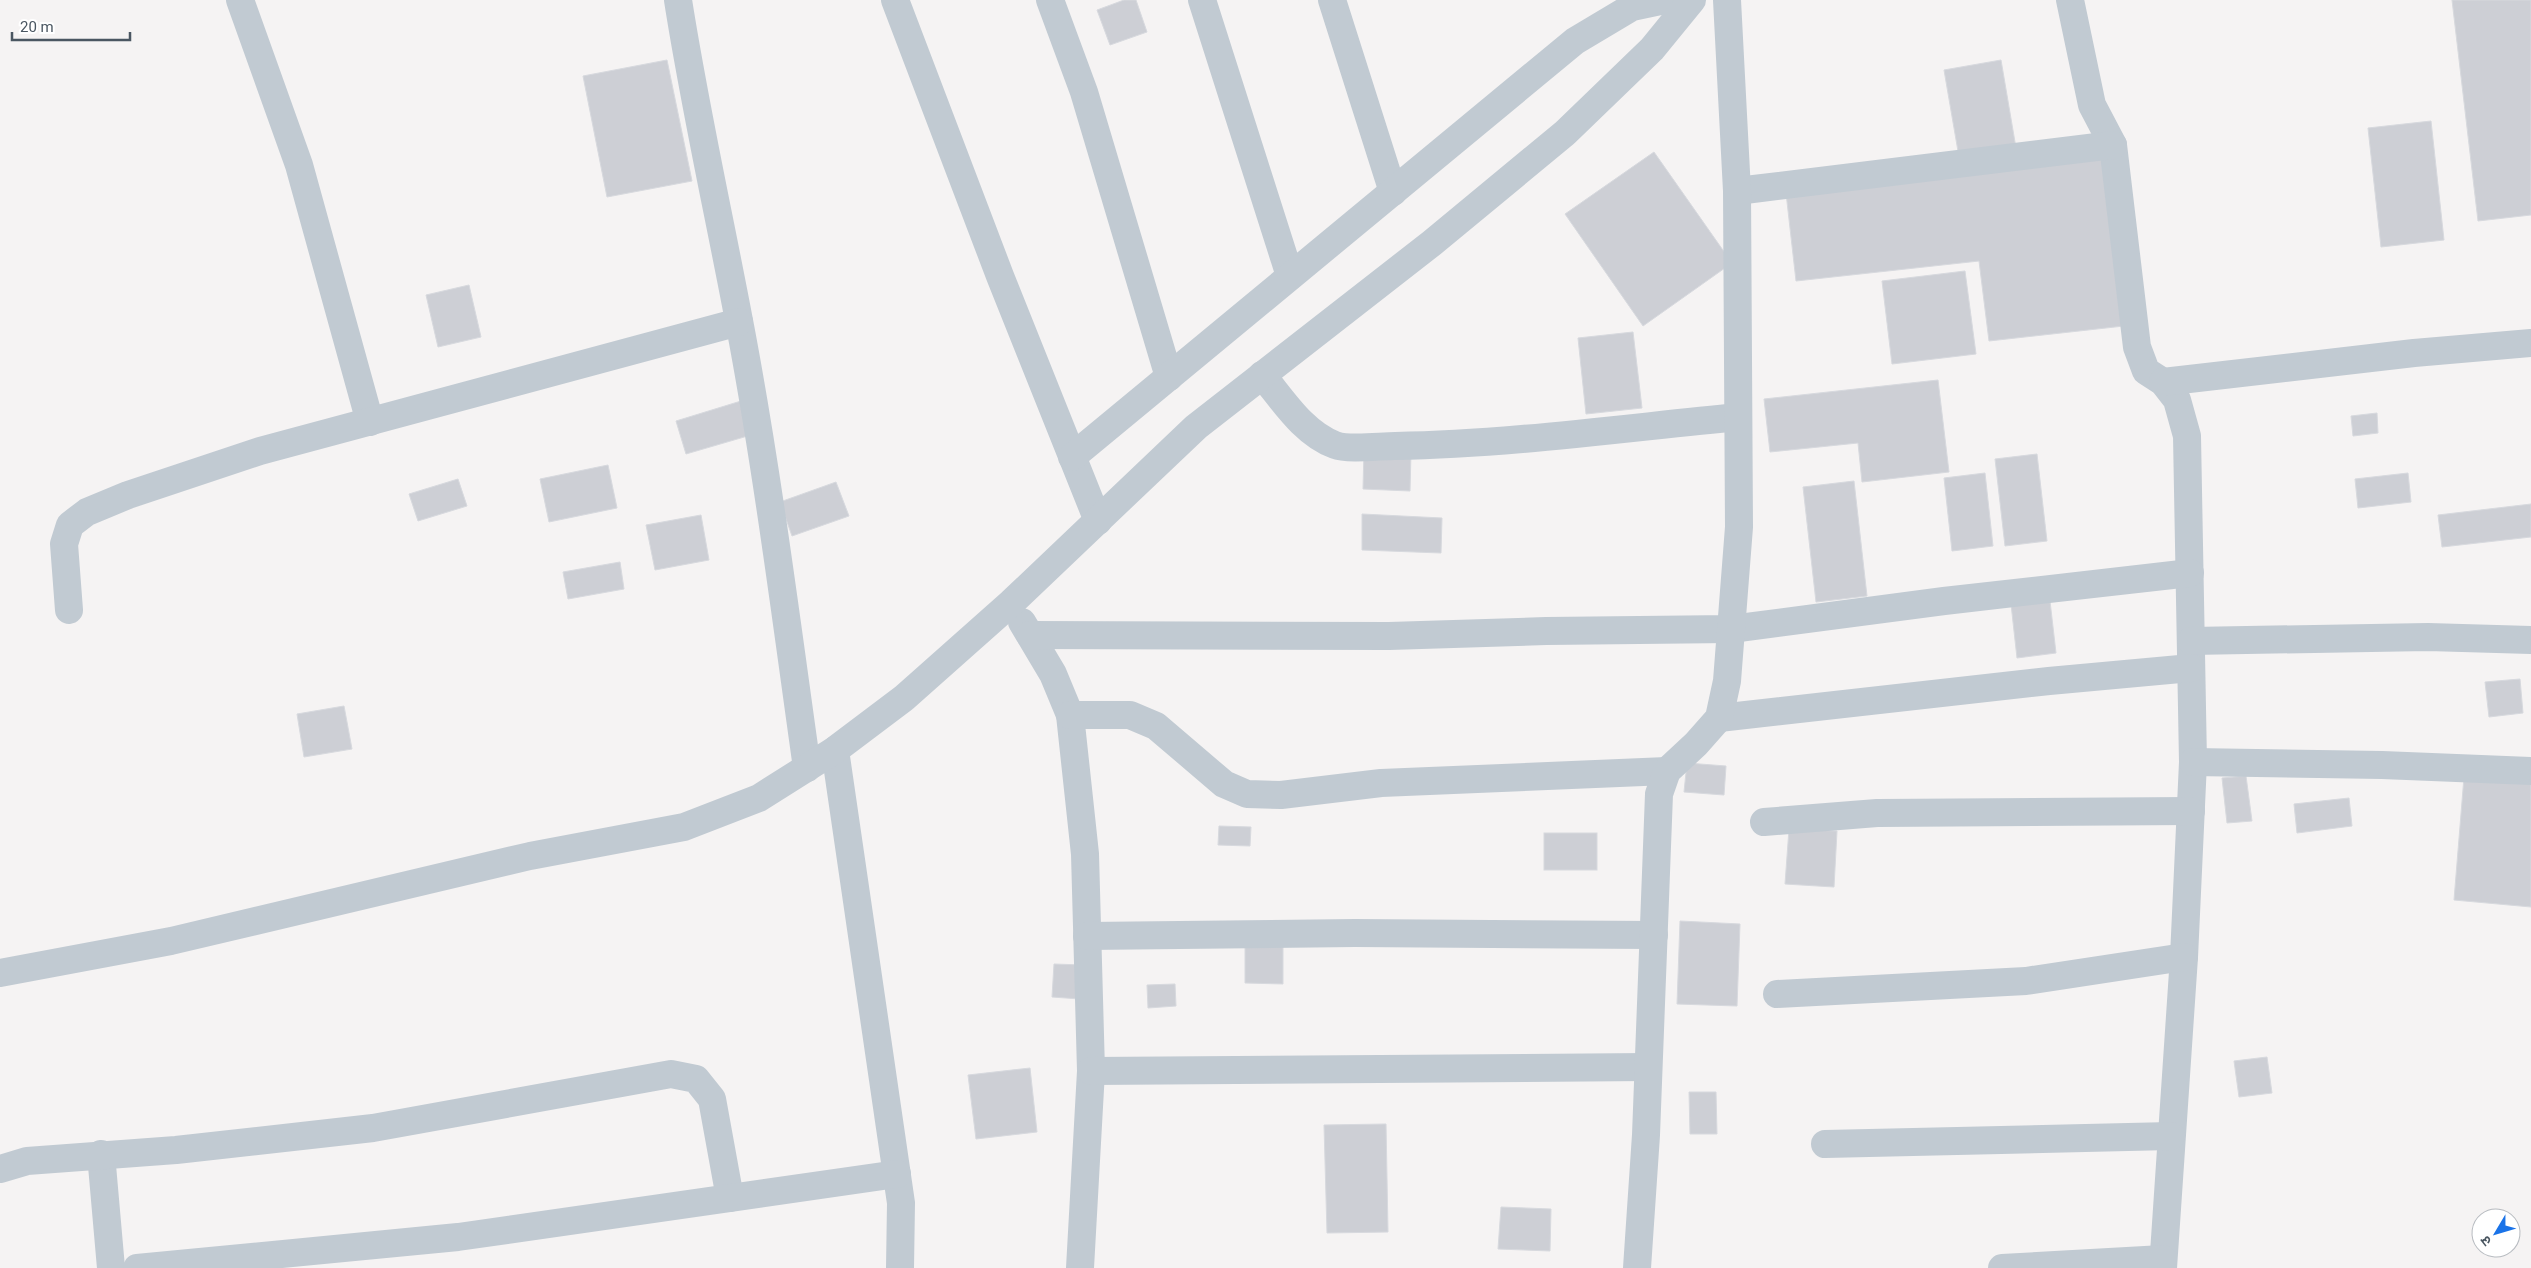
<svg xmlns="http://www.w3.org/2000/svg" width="2531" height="1268" font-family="Roboto,'Noto Sans Devanagari',sans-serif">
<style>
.building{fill:#cdcfd5;stroke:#d7d9de}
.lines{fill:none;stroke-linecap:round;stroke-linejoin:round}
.street{stroke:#c1cad2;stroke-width:28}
</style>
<rect width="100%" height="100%" fill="#f5f3f3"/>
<g class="building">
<polygon points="1124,0 1136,0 1147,32 1110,45 1097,10"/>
<polygon points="2452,0 2531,0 2531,215 2478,221"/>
<polygon points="667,60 692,181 607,197 583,76"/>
<polygon points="2001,60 2016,148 1959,157 1944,70"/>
<polygon points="2431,121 2444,240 2381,247 2368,128"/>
<polygon points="1654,152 1732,263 1643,326 1565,214"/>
<polygon points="2105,158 2124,326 1989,341 1979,261 1796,281 1786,193"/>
<polygon points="1965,271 1976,354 1892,364 1882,281"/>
<polygon points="469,285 481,337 438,347 426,295"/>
<polygon points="1633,332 1642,408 1586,414 1578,338"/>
<polygon points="1938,380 1949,472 1862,482 1858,443 1770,452 1764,399"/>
<polygon points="741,401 751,435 686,454 676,421"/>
<polygon points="2377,413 2378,433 2353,436 2351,416"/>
<polygon points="1364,450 1411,452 1410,491 1363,489"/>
<polygon points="2037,454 2047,541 2005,546 1995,459"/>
<polygon points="608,465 617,508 549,522 540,479"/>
<polygon points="1985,473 1993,546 1952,551 1944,478"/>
<polygon points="2408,473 2411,502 2358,508 2355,479"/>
<polygon points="458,479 467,506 418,521 409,494"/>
<polygon points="1854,481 1867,596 1816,602 1803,487"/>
<polygon points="836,482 849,516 792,536 780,502"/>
<polygon points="2531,504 2531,537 2442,547 2438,515"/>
<polygon points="1362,514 1442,518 1441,553 1362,550"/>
<polygon points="701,515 709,560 655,570 646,525"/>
<polygon points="620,562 624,589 568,599 563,572"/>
<polygon points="2050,601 2056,653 2017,658 2011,604"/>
<polygon points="2520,679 2523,713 2489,717 2485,682"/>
<polygon points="344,706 352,749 304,757 297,714"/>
<polygon points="1687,763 1726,766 1724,795 1684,792"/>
<polygon points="2246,776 2252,821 2227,823 2222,778"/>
<polygon points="2464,777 2531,782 2531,907 2454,900"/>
<polygon points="2349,798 2352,826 2297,833 2294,804"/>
<polygon points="1219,826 1251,827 1250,846 1218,845"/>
<polygon points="1789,829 1837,831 1834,887 1785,884"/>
<rect x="1544" y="833" width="53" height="37"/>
<polygon points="1680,921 1740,924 1737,1006 1677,1004"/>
<polygon points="1283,941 1283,984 1245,983 1245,942"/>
<polygon points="1054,964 1082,965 1080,999 1052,997"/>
<polygon points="1175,984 1176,1006 1148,1008 1147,985"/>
<polygon points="2267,1057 2272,1093 2239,1097 2234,1061"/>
<polygon points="1030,1068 1037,1132 976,1139 968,1075"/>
<polygon points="1689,1092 1716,1092 1717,1134 1690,1134"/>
<polygon points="1386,1124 1388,1232 1327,1233 1324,1125"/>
<polygon points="1501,1207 1551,1209 1550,1251 1498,1249"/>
</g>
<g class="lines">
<g class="street">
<polyline points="240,0 299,165 370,422"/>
<path d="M678 0C696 115 722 228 743 342 769 483 787 626 807 768"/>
<polyline points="895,0 1000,276 1098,521"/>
<polyline points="1050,0 1084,92 1169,377"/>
<polyline points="1202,0 1290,276"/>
<polyline points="1332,0 1393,192"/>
<polyline points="2070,0 2092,105 2113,145 2137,347 2146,371 2163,382 2177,400 2187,436 2193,762 2184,957 2163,1268"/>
<polyline points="1737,191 2113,145"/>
<path d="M1262 375C1283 400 1303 433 1335 445 1348 450 1380 446 1395 446 1510 444 1624 428 1738 417"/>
<polyline points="2163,382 2414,353 2531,343"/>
<polyline points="1072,457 1575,41 1632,7 1665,0"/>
<polyline points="69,610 64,544 70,525 87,512 128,495 260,451 739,322"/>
<polyline points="1022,622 1053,674 1070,715 1085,854 1091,1071 1080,1268"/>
<polyline points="1030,635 1389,636 1546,631 1731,629 1944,601 2190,573"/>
<polyline points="2191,641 2428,637 2531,640"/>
<polyline points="1070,715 1130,715 1156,726 1224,784 1247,794 1281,795 1381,783 1667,771"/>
<polyline points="1719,718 2049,681 2191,668"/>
<polyline points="835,750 901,1203 900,1268"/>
<polyline points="2193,762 2382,765 2531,771"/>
<polyline points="1764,822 1877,813 2191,811"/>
<polyline points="1087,936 1355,933 1654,935"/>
<polyline points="0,973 171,941 530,856 684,827 759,798 835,750 904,698 1011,603 1196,427 1432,243 1565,133 1652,49 1692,0"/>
<polyline points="1777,994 2026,981 2184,957"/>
<polyline points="1091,1071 1648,1067"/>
<polyline points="1825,1144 2171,1136"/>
<polyline points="101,1154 111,1268"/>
<polyline points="0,1169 27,1161 176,1150 373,1128 671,1074 696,1079 712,1099 730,1198"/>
<polyline points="137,1268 458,1237 897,1174"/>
<polyline points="1637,1268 1646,1135 1659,794 1667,771 1696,744 1719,718 1727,681 1739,527 1737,191 1727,0"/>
<polyline points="2002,1268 2163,1259"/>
</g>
</g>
<g transform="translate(2496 1233) rotate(232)"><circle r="24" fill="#ffffff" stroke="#b7bbc0"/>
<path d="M0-4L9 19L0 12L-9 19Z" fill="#1a73e8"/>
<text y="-8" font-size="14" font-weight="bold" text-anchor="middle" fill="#4a5661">उ</text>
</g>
<path d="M12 32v8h118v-8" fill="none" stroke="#4a5661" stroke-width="2.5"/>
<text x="20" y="32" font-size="15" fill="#4a5661" stroke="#ffffff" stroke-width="4" paint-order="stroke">20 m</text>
</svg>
